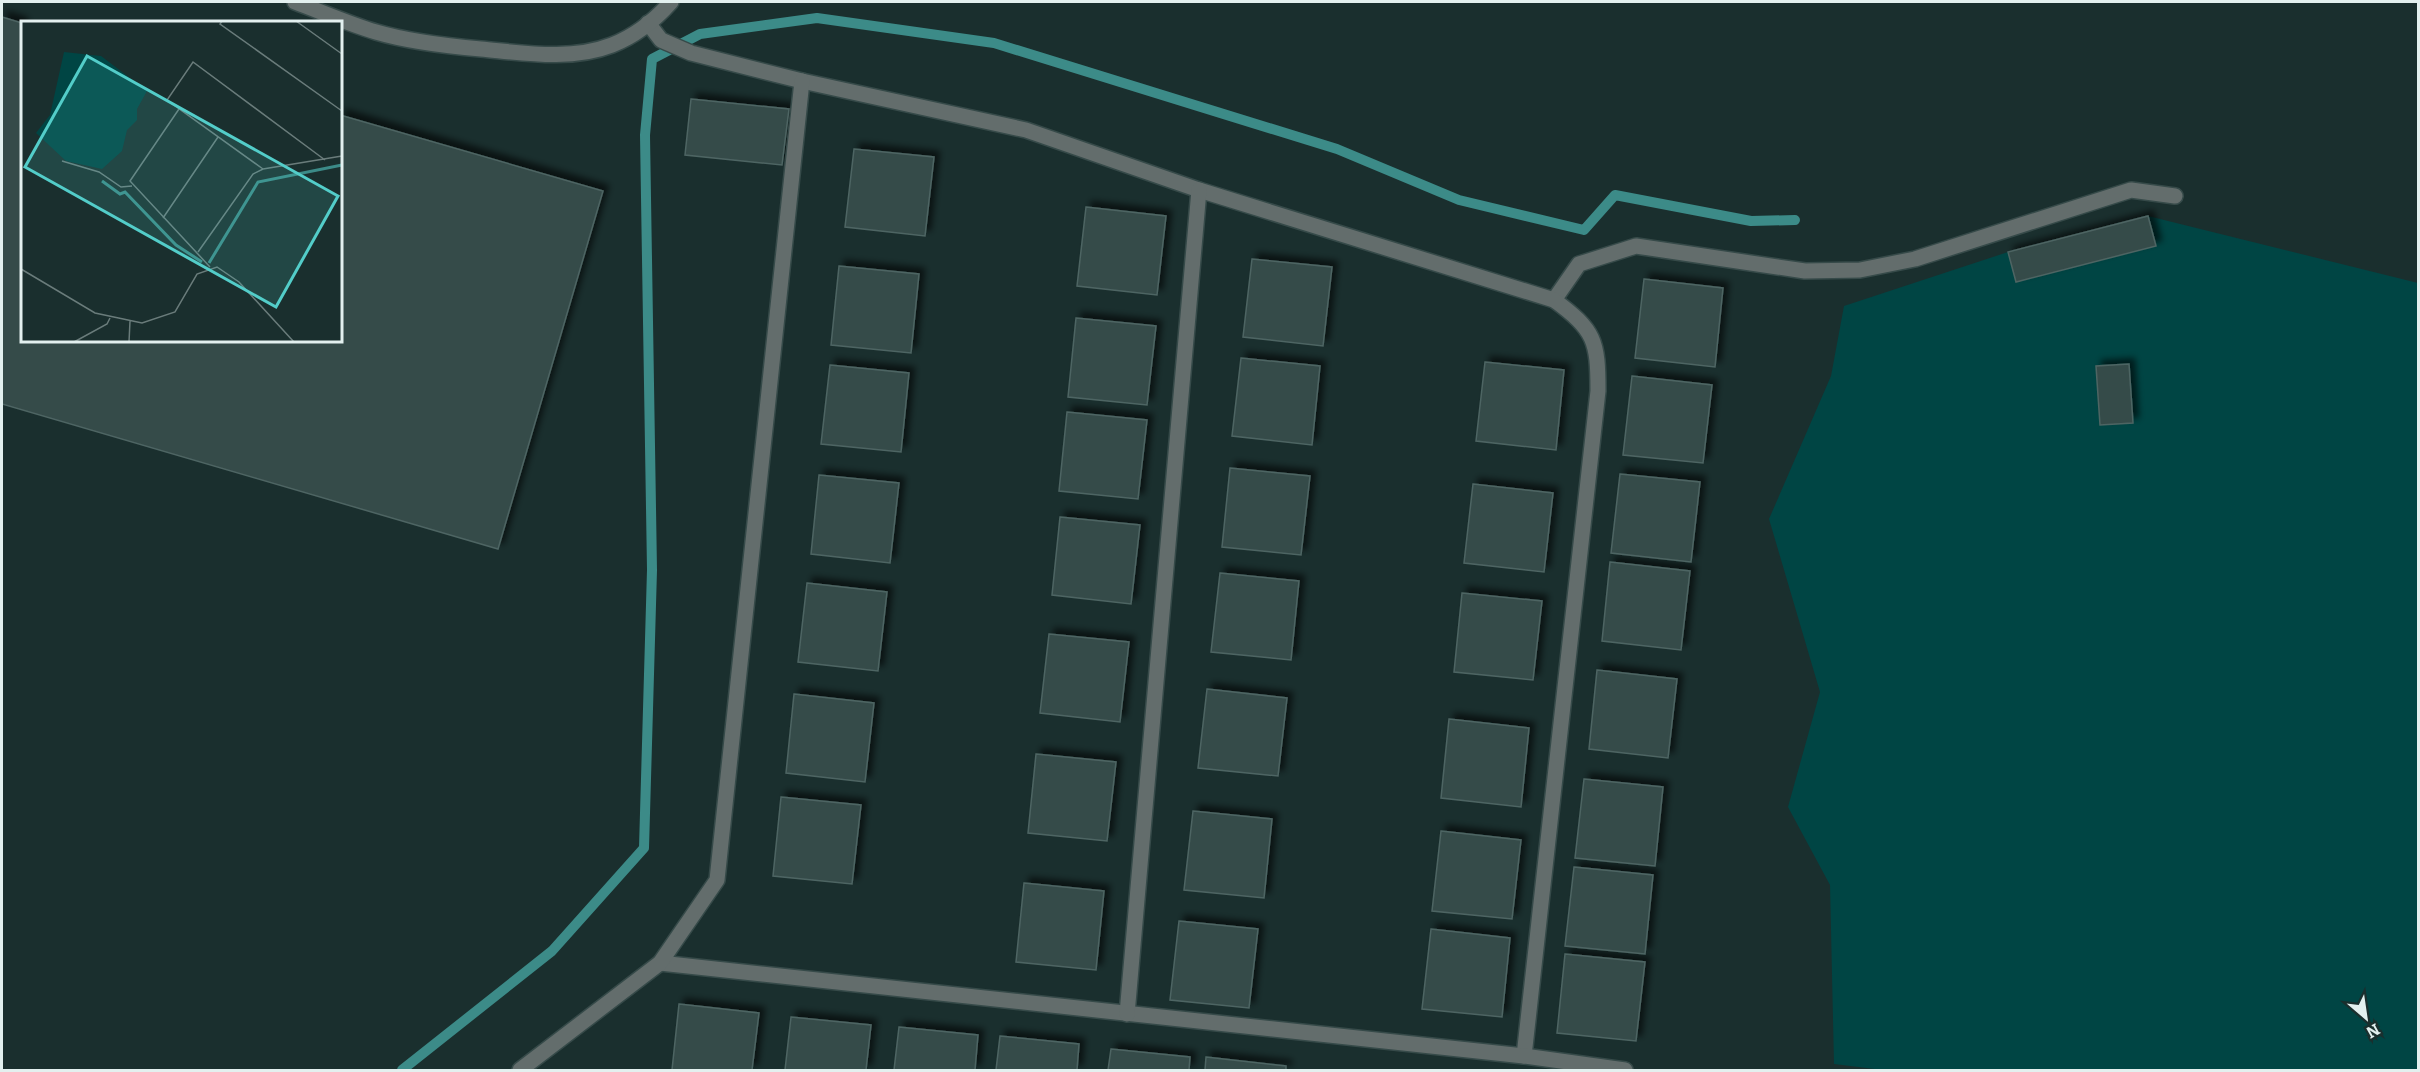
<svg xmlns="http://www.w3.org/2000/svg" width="2420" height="1072" font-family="Bitter,serif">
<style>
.green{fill:#004544}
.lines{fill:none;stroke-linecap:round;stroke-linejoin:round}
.stream{stroke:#3c8b88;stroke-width:10}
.building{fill:#364b4a;stroke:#4e6563;stroke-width:1.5;filter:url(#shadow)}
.service-casing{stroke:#364a49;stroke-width:18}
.minor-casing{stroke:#364a49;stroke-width:18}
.tertiary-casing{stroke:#364a49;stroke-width:18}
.service{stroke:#636d6c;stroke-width:15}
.minor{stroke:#636d6c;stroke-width:15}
.tertiary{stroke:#636d6c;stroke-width:15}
.inset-river{fill:none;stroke:#3c8b88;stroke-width:3}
.inset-road{fill:none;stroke:#6a7c7b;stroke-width:1.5}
.view{fill:#53cdc9;fill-opacity:0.15;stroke:#53cdc9;stroke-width:3}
.inset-edge{fill:none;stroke:#e3f0ef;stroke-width:3}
</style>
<defs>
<filter id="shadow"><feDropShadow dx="5.5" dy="-5.5" stdDeviation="3" flood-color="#0009"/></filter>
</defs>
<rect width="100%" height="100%" fill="#1a2f2e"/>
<polygon class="green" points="2148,216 2418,283 2418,1070 1883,1070 1834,1064 1830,885 1788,807 1820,692 1769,519 1831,376 1844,306 2008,252"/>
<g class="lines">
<polyline class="stream" points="402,1070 552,951 644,848 652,570 645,135 652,59 700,34 817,18 994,43 1337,149 1459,200 1584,230 1615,195 1751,221 1795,220"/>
</g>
<g class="building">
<polygon points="2,17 22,23 22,340 340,340 340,115 603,191 498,549 2,404"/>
<polygon points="691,99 789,109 782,165 685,155"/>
<polygon points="854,149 934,157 925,236 845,227"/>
<polygon points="1086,207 1166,216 1157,295 1077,286"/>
<polygon points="2148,216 2156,246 2016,282 2008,252"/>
<polygon points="1252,259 1332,267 1323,346 1243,337"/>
<polygon points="839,266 919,274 911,353 831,345"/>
<polygon points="1644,279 1723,288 1715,367 1635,358"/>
<polygon points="1076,318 1156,326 1147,405 1068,397"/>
<polygon points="1241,358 1320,366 1312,445 1232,436"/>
<polygon points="1485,362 1564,370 1556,450 1476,441"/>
<polygon points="2129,364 2133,423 2100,425 2096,366"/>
<polygon points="830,365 909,373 901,452 821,444"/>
<polygon points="1632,376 1712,385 1703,463 1623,455"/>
<polygon points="1067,412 1147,420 1138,499 1059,491"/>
<polygon points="1230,468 1310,476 1301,555 1222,547"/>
<polygon points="1620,474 1700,482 1691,562 1611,553"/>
<polygon points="819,475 899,483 890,563 811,554"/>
<polygon points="1473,484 1553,493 1544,572 1464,563"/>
<polygon points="1060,517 1140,525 1131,604 1052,595"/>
<polygon points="1610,562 1690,571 1681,650 1602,641"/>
<polygon points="1220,573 1299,581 1291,660 1211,652"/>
<polygon points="807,583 887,592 878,671 798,662"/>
<polygon points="1462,593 1542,601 1533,680 1454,672"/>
<polygon points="1049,634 1129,642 1120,722 1040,713"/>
<polygon points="1597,670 1677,679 1668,758 1589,749"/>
<polygon points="1207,689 1287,698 1278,776 1198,768"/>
<polygon points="794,694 874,703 865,782 786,773"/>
<polygon points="1449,719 1529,728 1521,807 1441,798"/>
<polygon points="1036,754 1116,762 1107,841 1028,833"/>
<polygon points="1584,779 1663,787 1655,866 1575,858"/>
<polygon points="781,797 861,805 852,884 773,876"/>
<polygon points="1193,811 1272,819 1264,898 1184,890"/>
<polygon points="1441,831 1521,840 1512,919 1432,911"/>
<polygon points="1574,867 1653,875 1645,954 1565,946"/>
<polygon points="1024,883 1104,891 1096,970 1016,962"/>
<polygon points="1179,921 1258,929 1249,1008 1170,1000"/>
<polygon points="1431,929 1510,938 1502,1017 1422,1009"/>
<polygon points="1565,954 1645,962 1636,1041 1557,1033"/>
<polygon points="679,1004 759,1013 752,1070 672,1070"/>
<polygon points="791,1017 871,1025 866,1070 785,1070"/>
<polygon points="899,1027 978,1035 975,1070 894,1070"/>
<polygon points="1000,1036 1079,1044 1077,1070 996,1070"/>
<polygon points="1111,1049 1190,1057 1189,1070 1108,1070"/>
<polygon points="1206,1057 1286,1066 1286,1070 1205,1070"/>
</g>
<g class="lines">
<defs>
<polyline id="service" points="1554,300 1579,264 1636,246 1805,271 1860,270 1915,259 2131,190 2175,196"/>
<g id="minor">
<path d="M648 23 661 40 691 53 802 81 1026 130 1199 190 1554 300C1595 330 1598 341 1598 391L1524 1056"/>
<polyline points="660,963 1524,1056 1625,1070"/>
<polyline points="1127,1014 1199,190"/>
<polyline points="520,1070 660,963 717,880 802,81"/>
</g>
<path id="tertiary" d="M295 2C322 12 349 24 376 32 410 42 446 46 481 49 524 53 571 61 612 45 635 36 655 20 671 2"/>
</defs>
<use href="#service" class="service-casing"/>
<use href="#minor" class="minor-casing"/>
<use href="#tertiary" class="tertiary-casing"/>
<use href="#service" class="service"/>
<use href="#minor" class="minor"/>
<use href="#tertiary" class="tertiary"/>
</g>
<g transform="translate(21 21)">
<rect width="321" height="321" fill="#1a2f2e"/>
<path d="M43 31 80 35 126 70 116 88V99L106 109 101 130 81 148 45 140 15 112 29 94Z" fill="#004544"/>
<path class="inset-river" d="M81 160 99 173 104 171 155 224 181 241M188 242 237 161 321 144"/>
<path class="inset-road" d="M201 0 199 3 321 90M275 0 321 33M158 88 109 160 189 246M41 140 78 151 100 166 111 165M242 148 146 79 172 41 304 139M142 197 197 116M177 231 232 153 242 148 321 135M0 248 74 292 121 302 154 291 176 253 196 246 218 261 273 321M53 321 86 303 89 297M108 321 109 300"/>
<path class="view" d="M66 35 317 175 255 286 4 146Z"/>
<rect width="321" height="321" class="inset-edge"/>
</g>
<rect width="2420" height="1072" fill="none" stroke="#e3f0ef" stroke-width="6"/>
<g transform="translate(2366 1018) rotate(151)" stroke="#1a2f2e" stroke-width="4.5" paint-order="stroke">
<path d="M0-4.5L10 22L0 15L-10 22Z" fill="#e3f0ef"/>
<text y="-9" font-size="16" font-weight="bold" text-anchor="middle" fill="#e3f0ef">N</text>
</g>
</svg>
